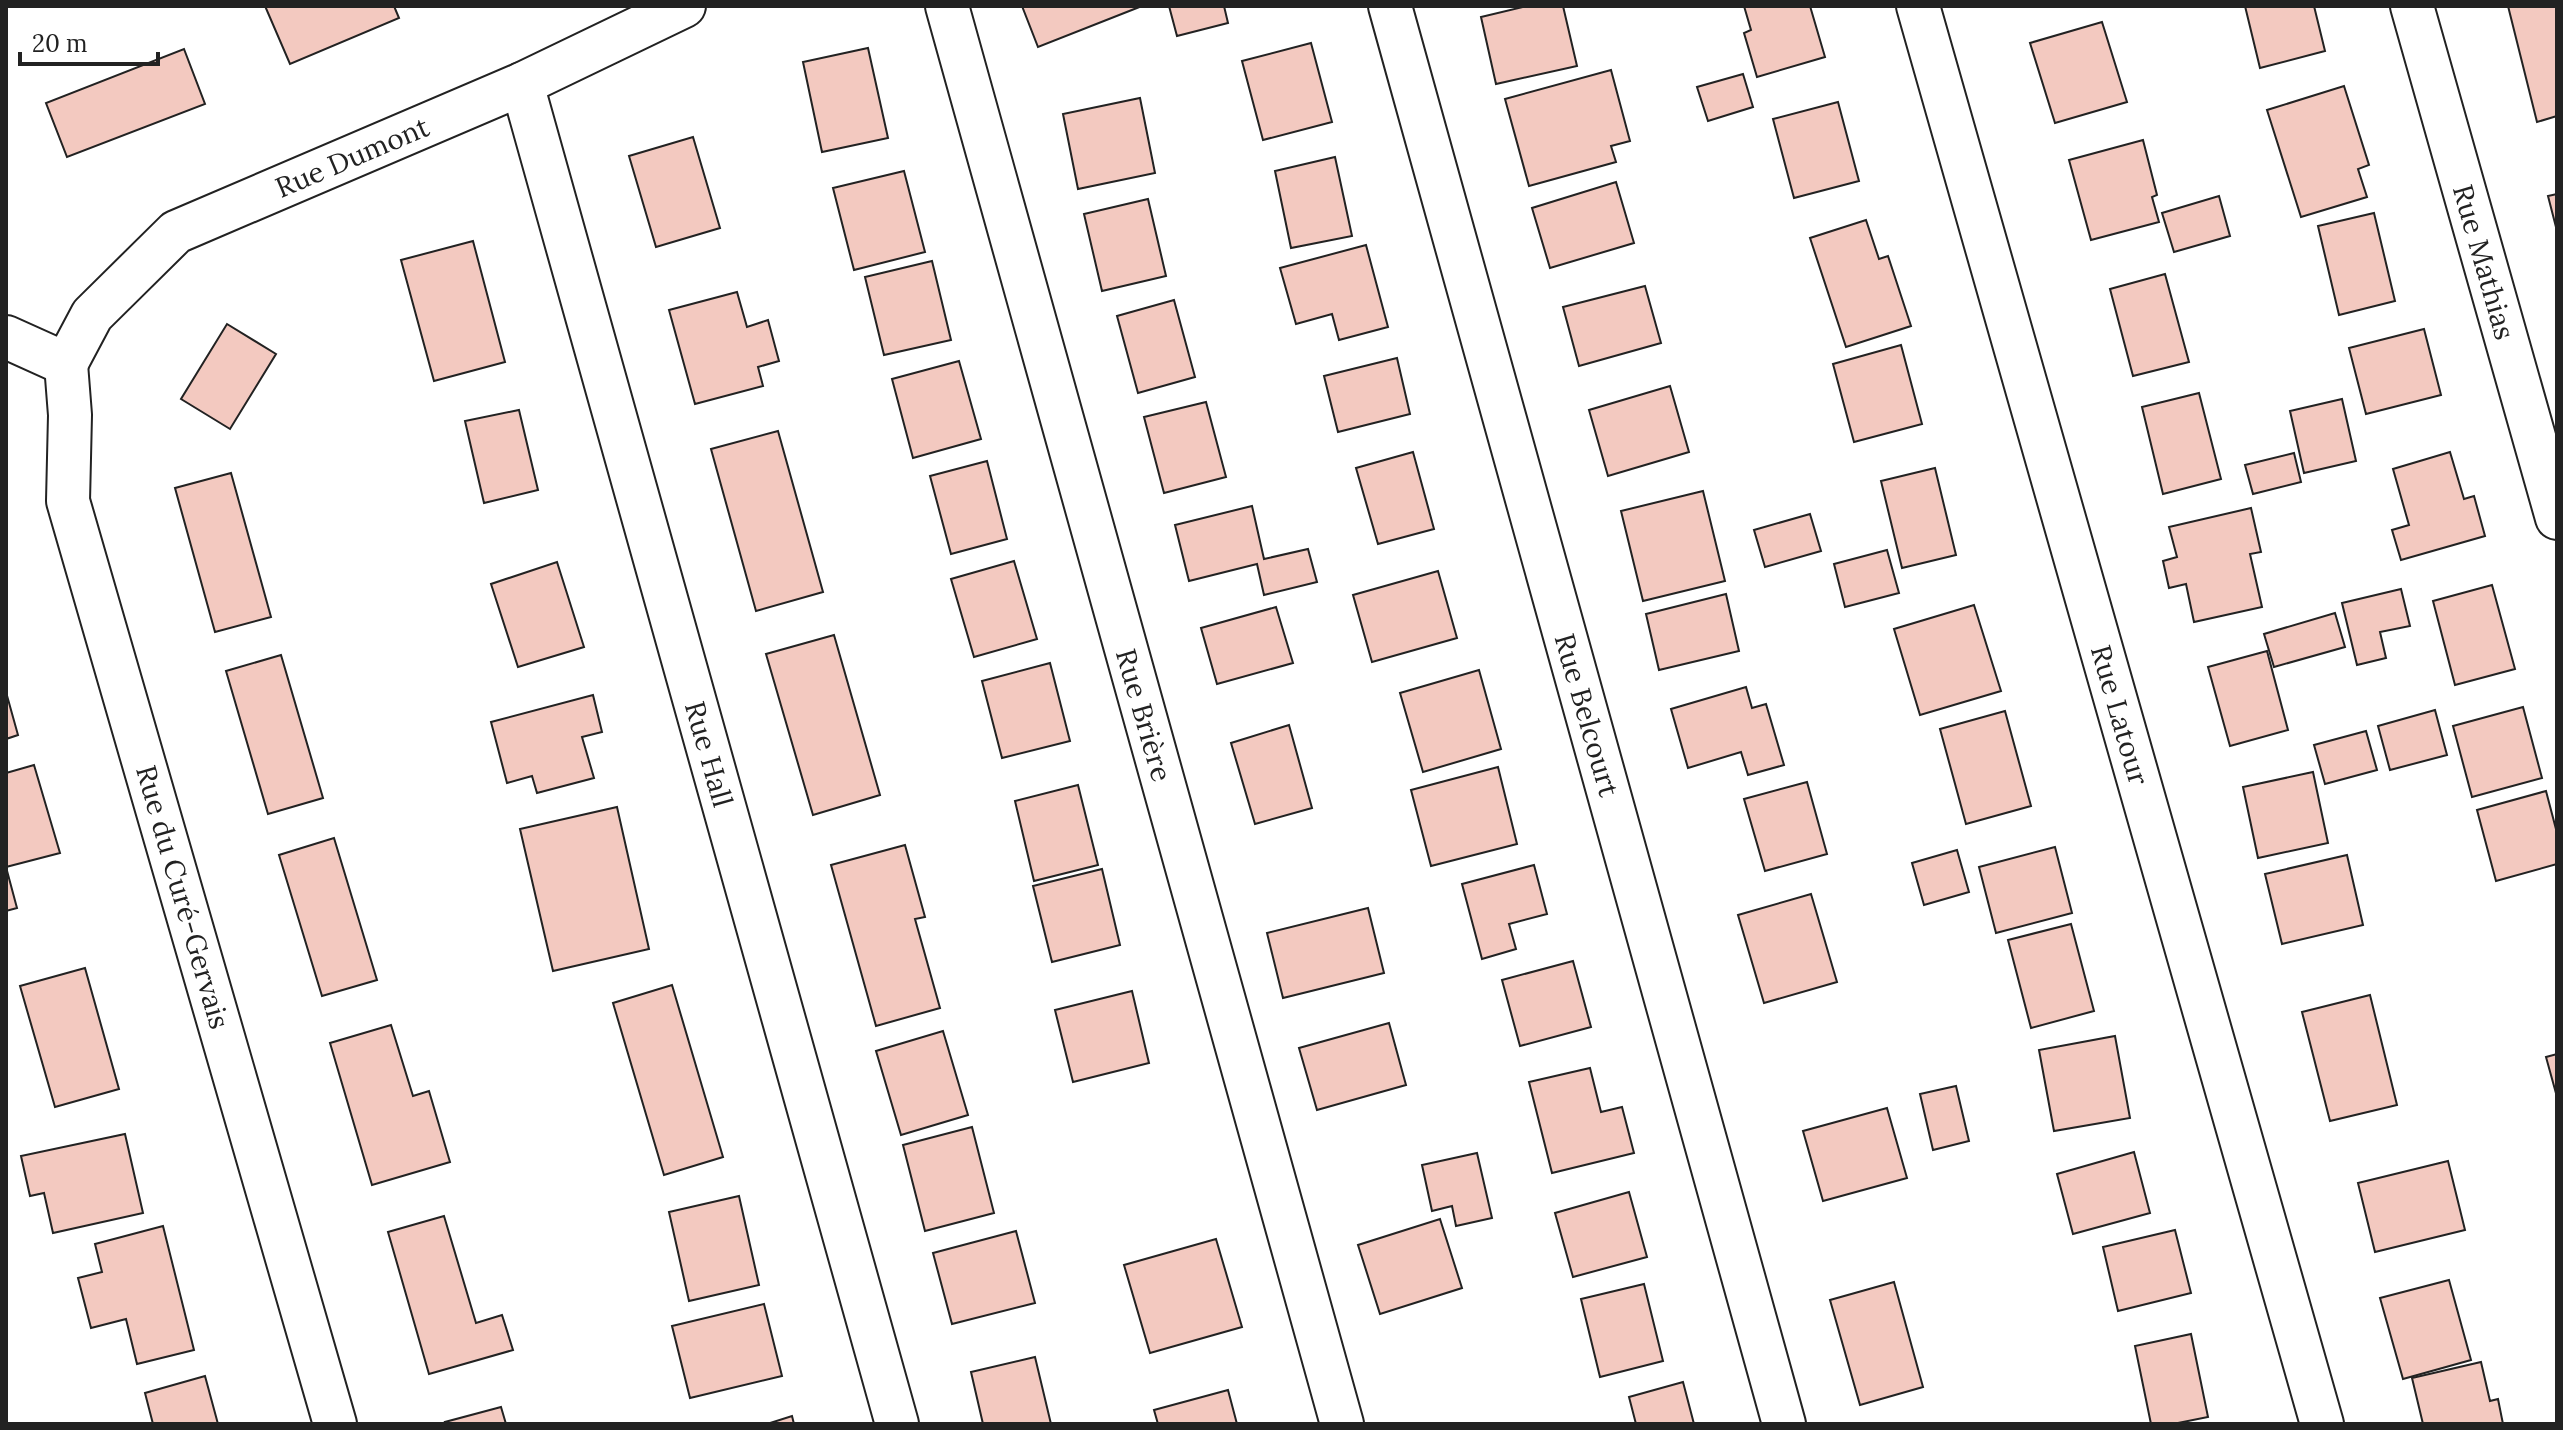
<svg xmlns="http://www.w3.org/2000/svg" width="2563" height="1430" font-family="Lora,serif">
<style>
.building{fill:#f3c9c0;stroke:#222;stroke-width:2}
.lines{fill:none;stroke-linecap:round;stroke-linejoin:round}
.minor-casing{stroke:#222;stroke-width:46}
.minor{stroke:#fff;stroke-width:42}
.labels{text-anchor:middle;dominant-baseline:central;stroke-width:6;stroke-linejoin:round;paint-order:stroke}
.street-label{font-size:28px;fill:#222;stroke:#fff}
</style>
<rect width="100%" height="100%" fill="#fff"/>
<g class="building">
<polygon points="265,6 394,6 399,18 290,64"/>
<polygon points="1022,6 1142,6 1038,47"/>
<polygon points="1169,6 1224,6 1228,23 1177,36"/>
<polygon points="1527,6 1563,6 1577,66 1496,84 1481,17"/>
<polygon points="1744,6 1810,6 1825,57 1757,77 1744,33 1751,30"/>
<polygon points="2245,6 2314,6 2325,51 2260,68"/>
<polygon points="2508,6 2557,6 2557,116 2537,122"/>
<polygon points="2102,22 2127,102 2055,123 2030,43"/>
<polygon points="1311,43 1332,122 1263,140 1242,61"/>
<polygon points="868,48 888,138 822,152 803,62"/>
<polygon points="184,49 205,104 67,157 46,103"/>
<polygon points="1611,70 1630,141 1611,146 1616,162 1529,186 1505,99"/>
<polygon points="1743,74 1753,107 1708,121 1697,87"/>
<polygon points="2344,86 2369,165 2358,169 2367,197 2301,217 2267,110"/>
<polygon points="1140,98 1155,173 1078,189 1063,114"/>
<polygon points="1838,102 1859,181 1794,198 1773,119"/>
<polygon points="693,137 720,228 656,247 629,156"/>
<polygon points="2143,140 2157,195 2152,197 2159,222 2091,240 2069,160"/>
<polygon points="1335,157 1352,236 1291,248 1275,171"/>
<polygon points="904,171 925,252 854,270 833,188"/>
<polygon points="1616,182 1634,243 1550,268 1532,208"/>
<polygon points="2557,194 2557,231 2548,196"/>
<polygon points="2219,196 2230,236 2174,252 2162,213"/>
<polygon points="1148,199 1166,276 1102,291 1084,214"/>
<polygon points="2374,213 2395,301 2339,315 2318,226"/>
<polygon points="1866,220 1879,259 1888,256 1911,326 1846,347 1810,238"/>
<polygon points="473,241 505,362 434,381 401,260"/>
<polygon points="1366,245 1388,327 1339,340 1332,314 1296,324 1280,268"/>
<polygon points="932,261 951,340 884,355 865,277"/>
<polygon points="2165,274 2189,362 2133,376 2110,289"/>
<polygon points="1645,286 1661,343 1579,366 1563,307"/>
<polygon points="737,292 747,327 768,320 779,361 758,367 763,386 695,404 669,310"/>
<polygon points="1174,300 1195,377 1138,393 1117,316"/>
<polygon points="227,324 276,354 230,429 181,399"/>
<polygon points="2424,329 2441,395 2366,414 2349,348"/>
<polygon points="1901,345 1922,424 1854,442 1833,364"/>
<polygon points="1397,358 1410,414 1338,432 1324,376"/>
<polygon points="959,361 981,439 913,458 892,379"/>
<polygon points="1670,386 1689,452 1608,476 1589,410"/>
<polygon points="2199,393 2221,479 2163,494 2142,407"/>
<polygon points="2342,399 2356,461 2304,473 2290,411"/>
<polygon points="1206,402 1226,477 1164,493 1144,417"/>
<polygon points="519,410 538,490 484,503 465,421"/>
<polygon points="778,431 823,592 756,611 711,449"/>
<polygon points="1413,452 1434,529 1378,544 1356,468"/>
<polygon points="2450,452 2464,499 2474,496 2485,536 2401,560 2392,530 2409,525 2393,469"/>
<polygon points="2294,453 2301,482 2253,494 2245,465"/>
<polygon points="987,461 1007,539 951,554 930,476"/>
<polygon points="1935,468 1956,555 1902,568 1881,481"/>
<polygon points="231,473 271,617 215,632 175,488"/>
<polygon points="1703,491 1725,581 1643,601 1621,511"/>
<polygon points="1252,506 1264,559 1308,549 1317,582 1264,595 1257,564 1189,581 1175,525"/>
<polygon points="2251,508 2261,552 2250,554 2262,607 2194,622 2186,584 2169,588 2163,561 2177,557 2169,527"/>
<polygon points="1810,514 1821,551 1765,567 1754,530"/>
<polygon points="1887,550 1899,593 1845,607 1834,564"/>
<polygon points="1014,561 1037,639 974,657 951,579"/>
<polygon points="557,562 584,647 518,667 491,584"/>
<polygon points="1438,571 1457,638 1372,662 1353,595"/>
<polygon points="2492,585 2515,669 2455,685 2433,601"/>
<polygon points="2401,589 2410,626 2380,632 2386,658 2357,665 2342,603"/>
<polygon points="1726,594 1739,651 1659,670 1646,614"/>
<polygon points="1974,605 2001,691 1920,715 1894,629"/>
<polygon points="1276,607 1293,663 1217,684 1201,628"/>
<polygon points="2335,613 2345,647 2274,667 2264,634"/>
<polygon points="834,635 880,795 813,815 766,654"/>
<polygon points="2267,651 2288,730 2230,746 2208,667"/>
<polygon points="281,655 323,798 268,814 226,671"/>
<polygon points="1050,663 1070,741 1002,758 982,681"/>
<polygon points="1479,670 1501,749 1423,772 1400,693"/>
<polygon points="1746,687 1752,708 1766,704 1784,765 1748,775 1741,752 1688,768 1671,709"/>
<polygon points="6,692 18,735 6,739"/>
<polygon points="593,695 602,732 582,737 594,778 537,793 532,776 507,783 491,722"/>
<polygon points="2523,707 2542,778 2472,797 2453,726"/>
<polygon points="2435,710 2447,755 2390,770 2378,726"/>
<polygon points="2005,711 2031,806 1966,824 1940,729"/>
<polygon points="1289,725 1312,808 1255,824 1231,743"/>
<polygon points="2366,731 2377,770 2325,784 2314,745"/>
<polygon points="34,765 60,853 6,867 17,908 6,911 6,773"/>
<polygon points="1498,767 1517,844 1431,866 1411,790"/>
<polygon points="2313,772 2328,843 2258,858 2243,787"/>
<polygon points="1807,782 1827,854 1765,871 1744,799"/>
<polygon points="1078,785 1098,865 1034,881 1015,801"/>
<polygon points="2546,791 2557,833 2557,864 2496,881 2477,810"/>
<polygon points="617,807 649,949 553,971 520,829"/>
<polygon points="334,838 377,980 322,996 279,855"/>
<polygon points="905,845 925,917 915,919 940,1008 876,1026 831,865"/>
<polygon points="2055,847 2072,913 1996,933 1979,867"/>
<polygon points="1957,850 1969,892 1924,905 1912,863"/>
<polygon points="2347,855 2363,925 2282,944 2265,874"/>
<polygon points="1534,865 1547,914 1509,924 1516,949 1482,959 1462,884"/>
<polygon points="1102,869 1120,945 1052,962 1033,886"/>
<polygon points="1811,894 1837,982 1764,1003 1738,915"/>
<polygon points="1368,908 1384,973 1283,998 1267,933"/>
<polygon points="2071,924 2094,1011 2031,1028 2008,940"/>
<polygon points="1573,961 1591,1027 1520,1046 1502,980"/>
<polygon points="85,968 119,1089 55,1107 20,986"/>
<polygon points="672,985 723,1157 664,1175 613,1003"/>
<polygon points="1132,991 1149,1063 1073,1082 1055,1010"/>
<polygon points="2370,995 2397,1105 2330,1121 2302,1012"/>
<polygon points="1389,1023 1406,1085 1317,1110 1299,1048"/>
<polygon points="391,1025 413,1096 429,1091 450,1162 372,1185 330,1043"/>
<polygon points="943,1031 968,1115 901,1135 876,1051"/>
<polygon points="2115,1036 2130,1118 2054,1131 2039,1050"/>
<polygon points="2557,1054 2557,1097 2546,1057"/>
<polygon points="1590,1068 1601,1112 1622,1107 1634,1153 1552,1173 1529,1082"/>
<polygon points="1956,1086 1969,1141 1933,1150 1920,1094"/>
<polygon points="1887,1108 1907,1178 1823,1201 1803,1131"/>
<polygon points="972,1127 994,1213 925,1231 903,1145"/>
<polygon points="125,1134 143,1213 53,1233 44,1193 30,1196 21,1156"/>
<polygon points="2134,1152 2150,1213 2073,1234 2057,1174"/>
<polygon points="1477,1153 1492,1218 1456,1226 1452,1206 1432,1211 1422,1165"/>
<polygon points="2448,1161 2465,1230 2375,1252 2358,1183"/>
<polygon points="1629,1192 1647,1257 1573,1277 1555,1213"/>
<polygon points="739,1196 759,1285 689,1301 669,1212"/>
<polygon points="444,1216 476,1323 502,1315 513,1350 429,1374 388,1232"/>
<polygon points="1440,1219 1462,1288 1380,1314 1358,1245"/>
<polygon points="163,1226 194,1350 137,1364 126,1319 91,1328 78,1278 102,1272 95,1244"/>
<polygon points="2175,1230 2191,1293 2118,1311 2103,1247"/>
<polygon points="1016,1231 1035,1303 952,1324 933,1253"/>
<polygon points="1216,1239 1242,1327 1150,1353 1124,1265"/>
<polygon points="2449,1280 2471,1360 2403,1379 2380,1298"/>
<polygon points="1894,1282 1923,1387 1860,1405 1830,1300"/>
<polygon points="1644,1284 1663,1361 1600,1377 1581,1299"/>
<polygon points="764,1304 782,1376 690,1398 672,1326"/>
<polygon points="2191,1334 2208,1417 2173,1424 2151,1424 2135,1346"/>
<polygon points="1035,1357 1051,1424 983,1424 971,1372"/>
<polygon points="2481,1362 2490,1401 2498,1399 2503,1424 2423,1424 2412,1378"/>
<polygon points="205,1376 218,1424 153,1424 145,1393"/>
<polygon points="1683,1382 1694,1424 1636,1424 1629,1397"/>
<polygon points="1228,1390 1237,1424 1158,1424 1154,1410"/>
<polygon points="501,1407 506,1424 446,1424 445,1422"/>
<polygon points="792,1416 794,1424 767,1424"/>
</g>
<g class="lines">
<defs>
<g id="minor">
<polyline points="947,6 1342,1424"/>
<polyline points="1390,6 1784,1424"/>
<polyline points="1918,6 2322,1424"/>
<polyline points="2412,6 2557,518"/>
<polyline points="522,84 897,1424"/>
<polyline points="6,337 66,364"/>
<polyline points="66,364 70,415 68,501 335,1424"/>
<polyline points="66,364 92,315 176,232 522,84 684,6"/>
</g>
</defs>
<use href="#minor" class="minor-casing"/>
<use href="#minor" class="minor"/>
</g>
<g class="labels">
<g class="street-label">
<text transform="translate(352 157) rotate(-23)">Rue Dumont</text>
<text transform="translate(2484 262) rotate(74)">Rue Mathias</text>
<text transform="translate(1144 715) rotate(74)">Rue Brière</text>
<text transform="translate(1587 715) rotate(74)">Rue Belcourt</text>
<text transform="translate(2120 715) rotate(74)">Rue Latour</text>
<text transform="translate(709 754) rotate(74)">Rue Hall</text>
<text transform="translate(183 897) rotate(74)">Rue du Curé-Gervais</text>
</g>
</g>
<rect width="2563" height="1430" fill="none" stroke="#222222" stroke-width="16"/>
<path d="M20 52v12h138v-12" fill="none" stroke="#222222" stroke-width="4"/>
<text x="32" y="52" font-size="24" fill="#222222" stroke="#ffffff" stroke-width="6" paint-order="stroke">20 m</text>
</svg>
